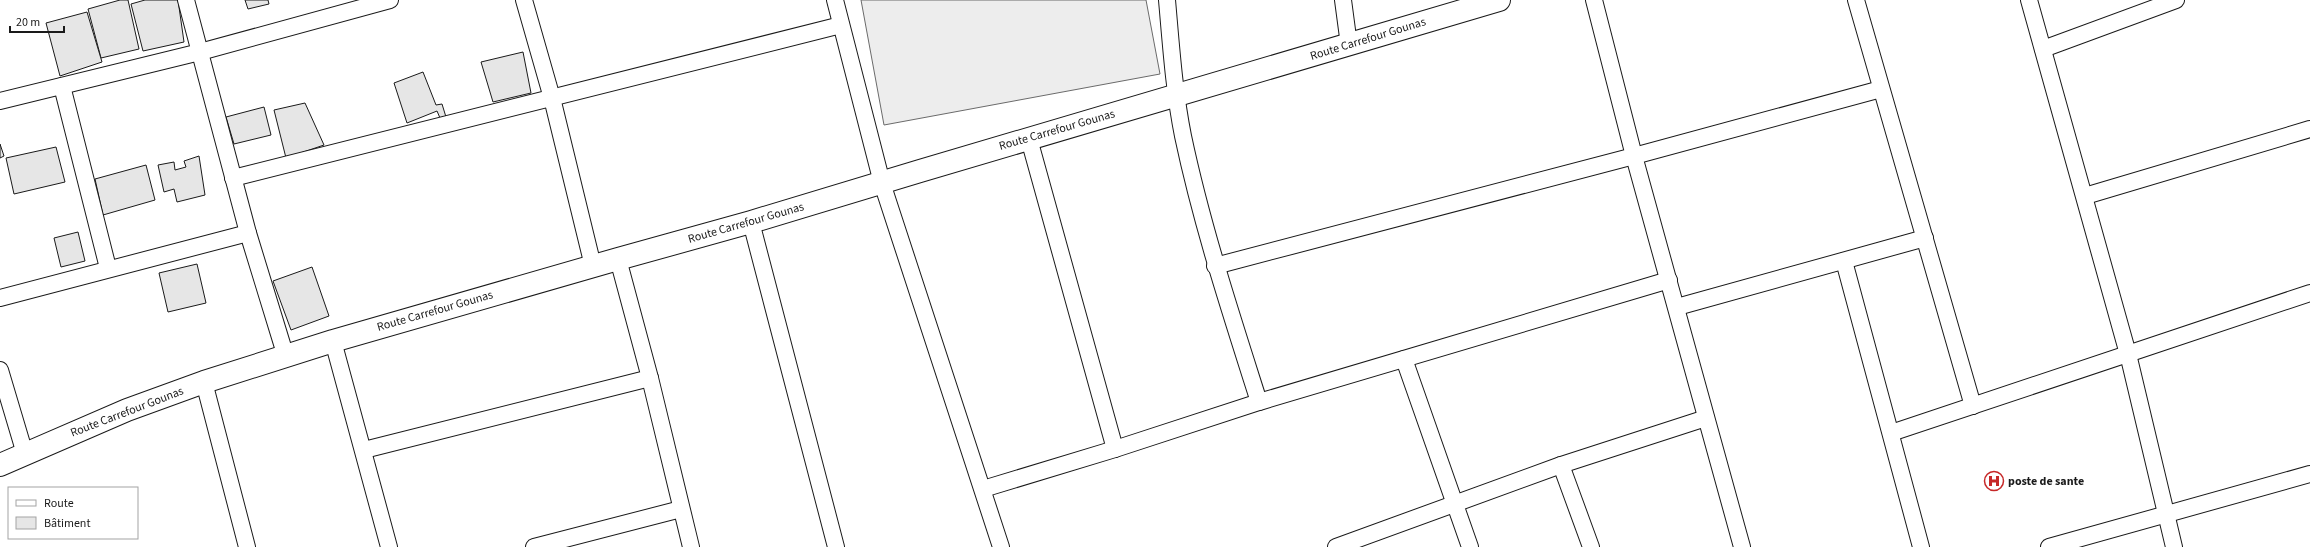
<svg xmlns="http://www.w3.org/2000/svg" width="2310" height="547" font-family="'Source Sans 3',sans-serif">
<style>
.built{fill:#ededed;stroke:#6a6a6a}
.building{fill:#e6e6e6;stroke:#1a1a1a}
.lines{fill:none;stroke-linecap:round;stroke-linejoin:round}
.street-casing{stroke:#1a1a1a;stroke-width:18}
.secondary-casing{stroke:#1a1a1a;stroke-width:24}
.street{stroke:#fff;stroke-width:16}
.secondary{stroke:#fff;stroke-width:22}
.labels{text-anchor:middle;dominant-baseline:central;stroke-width:3;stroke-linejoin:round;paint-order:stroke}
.street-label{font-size:12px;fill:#1a1a1a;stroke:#fff}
.poi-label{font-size:12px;font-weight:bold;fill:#1a1a1a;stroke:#fff;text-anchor:start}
</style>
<rect width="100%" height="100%" fill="#fff"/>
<polygon class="built" points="861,0 1146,0 1160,74 884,125"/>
<g class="building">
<polygon points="120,0 128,0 139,49 101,58 88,9"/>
<polygon points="145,0 178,0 184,42 143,51 131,4"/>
<polygon points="245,0 268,0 269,4 248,9"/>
<polygon points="87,12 102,62 60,76 46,23"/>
<polygon points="523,52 531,93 493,102 481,62"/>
<polygon points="423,72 436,105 442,104 446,117 440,118 437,111 407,123 394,83"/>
<polygon points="305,103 324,145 286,158 274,110"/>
<polygon points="264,107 271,135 234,144 226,117"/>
<polygon points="0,144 4,156 0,158"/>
<polygon points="56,147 65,182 14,194 6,158"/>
<polygon points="199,156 205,195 177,202 174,189 164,192 158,165 174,162 175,170 186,167 184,161"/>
<polygon points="146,165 155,200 103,215 95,179"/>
<polygon points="78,232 85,261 61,267 54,238"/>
<polygon points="197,264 206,303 168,312 159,273"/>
<polygon points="312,267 329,316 291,330 273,281"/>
</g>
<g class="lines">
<defs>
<g id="street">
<polyline points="186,0 248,233 286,357"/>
<polyline points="524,0 552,98 593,266"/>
<polyline points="835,0 882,183 1001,547"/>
<path d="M1167 0C1171 45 1174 91 1183 136 1202 226 1231 314 1259 402"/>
<polyline points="1343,0 1349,45"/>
<polyline points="1594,0 1634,156 1742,547"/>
<polyline points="1856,0 1973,406"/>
<polyline points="2029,0 2128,354 2174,547"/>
<polyline points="2043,49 2176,0"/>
<polyline points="62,86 108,268"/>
<polyline points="0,101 200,52 390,0"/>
<polyline points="1029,139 1115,449"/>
<polyline points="233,178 841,25"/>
<polyline points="2085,196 2310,129"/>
<polyline points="751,222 836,547"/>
<polyline points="618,259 650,378 691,547"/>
<polyline points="1844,261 1921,547"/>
<polyline points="1215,266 1634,156 1881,89"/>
<polyline points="0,298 248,233"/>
<polyline points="1677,307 1925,238"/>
<polyline points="333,341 389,547"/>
<polyline points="1404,359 1470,547"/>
<polyline points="0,370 25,454"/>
<polyline points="204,382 247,547"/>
<polyline points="1891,433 2310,293"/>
<polyline points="364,450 650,378"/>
<polyline points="1561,465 1591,547"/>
<polyline points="983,489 1115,449 1259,402 1669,280"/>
<polyline points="534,547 681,509"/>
<polyline points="1336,547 1561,465 1706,418"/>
<polyline points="2049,547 2310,474"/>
</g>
<polyline id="secondary" points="0,465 127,410 204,382 333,341 618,259 751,222 920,171 1499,0"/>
</defs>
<use href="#street" class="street-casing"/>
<use href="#secondary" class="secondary-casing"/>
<use href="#street" class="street"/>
<use href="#secondary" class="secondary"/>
</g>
<defs>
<symbol id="hospital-ring" viewBox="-11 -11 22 22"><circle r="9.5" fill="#fff" stroke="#c62828" stroke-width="1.5"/><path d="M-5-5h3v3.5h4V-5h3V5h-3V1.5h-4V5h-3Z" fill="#c62828"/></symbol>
</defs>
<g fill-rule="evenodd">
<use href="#hospital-ring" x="1983" y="470" width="22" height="22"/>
</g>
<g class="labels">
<g class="street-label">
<text transform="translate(1368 39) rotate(-17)">Route Carrefour Gounas</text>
<text transform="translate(1057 130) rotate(-16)">Route Carrefour Gounas</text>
<text transform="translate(746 223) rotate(-16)">Route Carrefour Gounas</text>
<text transform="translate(435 311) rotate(-16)">Route Carrefour Gounas</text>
<text transform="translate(127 412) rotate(-21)">Route Carrefour Gounas</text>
</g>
<g class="poi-label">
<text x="2008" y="481">poste de sante</text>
</g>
</g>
<rect x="8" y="487" width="130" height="52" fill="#ffffff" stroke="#a3a3a3"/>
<rect x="16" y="500" width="20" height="6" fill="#ffffff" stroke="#a3a3a3"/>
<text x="44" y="507" font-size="12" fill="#1a1a1a">Route</text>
<rect x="16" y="517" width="20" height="12" fill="#e6e6e6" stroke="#a3a3a3"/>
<text x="44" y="527" font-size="12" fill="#1a1a1a">Bâtiment</text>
<path d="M10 26v6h54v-6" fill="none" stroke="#1a1a1a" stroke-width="2"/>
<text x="16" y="26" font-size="12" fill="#1a1a1a" stroke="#ffffff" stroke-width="3" paint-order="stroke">20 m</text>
</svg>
